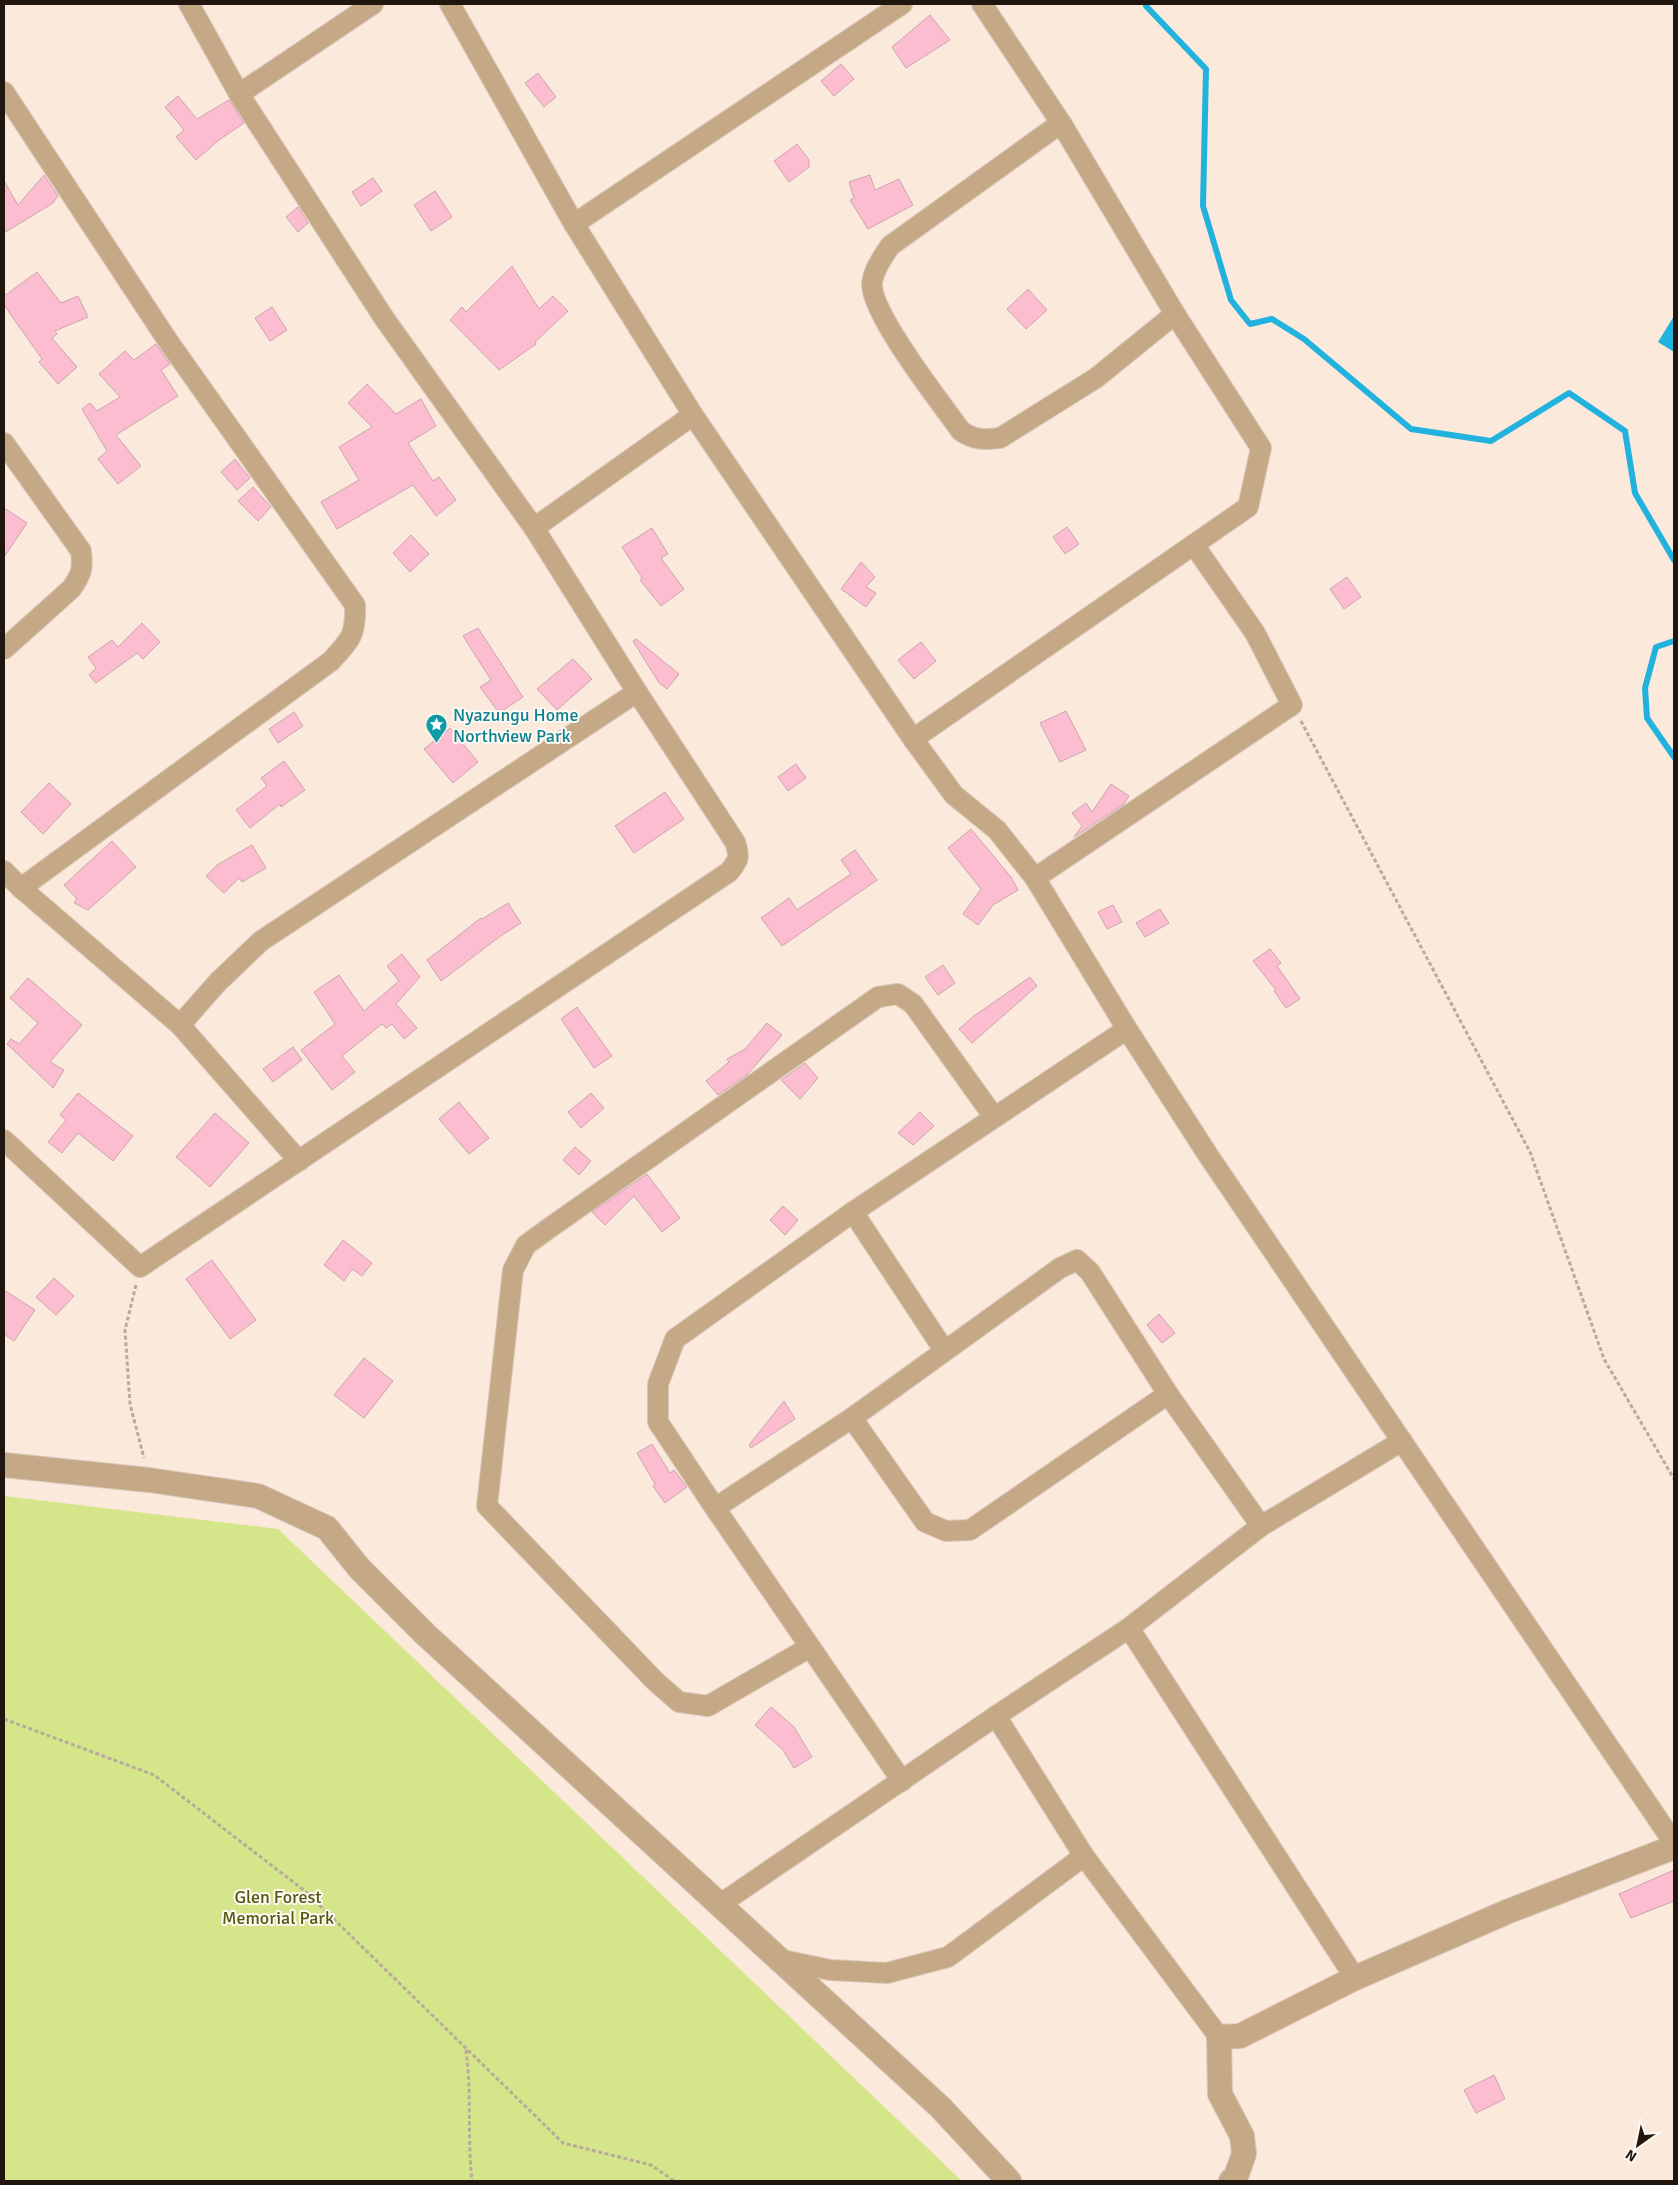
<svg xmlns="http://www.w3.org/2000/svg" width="1678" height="2185" font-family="Signika,sans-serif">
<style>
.green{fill:#d5e589}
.water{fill:#22b2de}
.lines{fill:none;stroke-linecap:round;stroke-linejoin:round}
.stream{stroke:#22b2de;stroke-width:6}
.building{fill:#fcbdd1;stroke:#caa5b0}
.minor-casing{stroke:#d8c7ba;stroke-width:22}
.tertiary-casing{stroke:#d8c7ba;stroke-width:26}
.path{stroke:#b9aa9d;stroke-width:3;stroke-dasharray:4 2.5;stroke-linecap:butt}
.minor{stroke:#c5a986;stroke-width:20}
.tertiary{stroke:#c5a986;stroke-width:24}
.labels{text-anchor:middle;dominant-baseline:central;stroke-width:4;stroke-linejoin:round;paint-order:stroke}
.culture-label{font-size:18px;fill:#0d838f;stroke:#fff9f4;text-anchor:start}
.park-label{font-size:18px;fill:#515a10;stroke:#fff9f4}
</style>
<rect width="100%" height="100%" fill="#fbe9db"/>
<polygon class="green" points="4,1496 278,1529 962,2181 4,2181"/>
<polygon class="water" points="1674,316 1674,352 1658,342"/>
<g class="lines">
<g class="stream">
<polyline points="1146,4 1146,6 1206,69 1203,206 1231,300 1250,324 1272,319 1304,339 1411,429 1491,441 1569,393 1625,431 1635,493 1674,560"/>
<polyline points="1674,641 1656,647 1645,688 1647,718 1674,757"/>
</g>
</g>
<g class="building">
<polygon points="930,15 950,40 906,68 892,47"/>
<polygon points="841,64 854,79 834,96 821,81"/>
<polygon points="538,73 556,97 544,107 525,83"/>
<polygon points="178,96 197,119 229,100 244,123 219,140 196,160 176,137 184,130 165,107"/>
<polygon points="797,144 809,160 809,167 789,182 774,161"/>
<polygon points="44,175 58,196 53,203 4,233 4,181 18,205"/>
<polygon points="870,175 875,190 899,179 913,205 868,229 850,200 854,198 849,182"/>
<polygon points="373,178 382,191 361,206 352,192"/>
<polygon points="435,191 452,217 431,231 414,205"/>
<polygon points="298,207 308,223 298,232 286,217"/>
<polygon points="512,266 539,309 553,296 568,311 535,342 536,344 499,370 450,320 462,307 466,312"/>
<polygon points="37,272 61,303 78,296 88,317 55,331 57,334 52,338 77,367 58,384 39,362 42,359 4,305 4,296"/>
<polygon points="1028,289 1047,310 1026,329 1007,309"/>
<polygon points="272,307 287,330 270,341 255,318"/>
<polygon points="156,344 170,364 161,370 178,396 116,435 141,466 118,484 98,459 107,451 82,409 90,403 97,411 120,397 99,374 125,351 134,360"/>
<polygon points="367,384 396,414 421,399 436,426 408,443 433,481 439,477 456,500 436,516 413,485 337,529 321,502 359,480 339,447 372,427 348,403"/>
<polygon points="235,459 250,478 237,490 221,472"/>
<polygon points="253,487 271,507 258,521 238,501"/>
<polygon points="4,508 27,523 4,557"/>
<polygon points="1067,527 1079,544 1065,554 1053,537"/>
<polygon points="652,528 668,554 661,558 684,589 661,606 640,580 642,578 622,547"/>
<polygon points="411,535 429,554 410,572 393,553"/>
<polygon points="861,562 875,577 866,587 876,593 866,607 841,589"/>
<polygon points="1347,577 1361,597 1344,609 1330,589"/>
<polygon points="142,623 160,642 143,659 137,653 96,683 89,675 96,668 88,657 112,640 118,647"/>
<polygon points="478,628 523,697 499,713 480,687 491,680 463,636"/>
<polygon points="636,639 679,674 667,689 659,683 633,641"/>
<polygon points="921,642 936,661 914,679 898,660"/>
<polygon points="573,659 592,679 557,710 537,689"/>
<polygon points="1066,711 1086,750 1060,762 1040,723"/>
<polygon points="294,712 303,726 278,743 269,729"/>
<polygon points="450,728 478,762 453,783 424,749"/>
<polygon points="284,761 305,790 281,807 280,804 250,828 236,810 267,786 261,778"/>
<polygon points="796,764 806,778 788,791 778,777"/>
<polygon points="49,783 71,804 43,834 21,812"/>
<polygon points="1111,784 1129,796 1124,804 1074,837 1082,826 1072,813 1086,803 1092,812"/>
<polygon points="665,792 684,819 634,853 615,826"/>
<polygon points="971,829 1011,877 1018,890 993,905 978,925 963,914 981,889 948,848"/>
<polygon points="112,841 136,867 88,910 74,903 77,899 64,885"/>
<polygon points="252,845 266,868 242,882 239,878 224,893 206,876 217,865"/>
<polygon points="855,850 877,880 782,946 761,918 789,898 797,910 851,874 841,860"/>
<polygon points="508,903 521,923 502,935 441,981 427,960 481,918 482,919"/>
<polygon points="1113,905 1122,922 1107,929 1098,912"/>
<polygon points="1160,909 1169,923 1145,937 1136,923"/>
<polygon points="1270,949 1281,963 1277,966 1300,999 1286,1008 1274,991 1276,990 1253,961"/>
<polygon points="402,954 420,977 396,1004 417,1028 404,1039 392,1024 386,1028 382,1024 342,1056 355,1072 332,1090 301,1050 335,1024 314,992 339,975 364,1011 399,981 387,966"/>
<polygon points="943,965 955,983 938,995 925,977"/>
<polygon points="1030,977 1037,986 972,1043 959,1029 974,1016"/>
<polygon points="28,978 82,1025 50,1062 64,1070 53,1088 7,1044 11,1039 19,1044 38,1023 10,998"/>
<polygon points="577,1007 612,1056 594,1068 561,1019"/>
<polygon points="767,1023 782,1035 747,1075 718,1095 706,1081 729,1062 727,1059 745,1049"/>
<polygon points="293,1047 302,1060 273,1082 263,1069"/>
<polygon points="805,1063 818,1078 800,1099 781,1080"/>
<polygon points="78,1093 133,1136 113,1161 78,1133 62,1153 48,1142 66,1120 60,1115"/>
<polygon points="591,1093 604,1108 581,1128 568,1112"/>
<polygon points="459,1102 489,1138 469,1154 439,1119"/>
<polygon points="920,1112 934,1126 913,1145 898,1133"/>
<polygon points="215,1113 249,1143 210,1187 176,1157"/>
<polygon points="575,1147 591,1161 579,1175 563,1160"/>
<polygon points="647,1174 680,1218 662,1232 634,1196 605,1225 592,1212"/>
<polygon points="783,1206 798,1220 785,1235 770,1220"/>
<polygon points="343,1240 372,1263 362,1276 352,1269 344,1281 324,1265"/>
<polygon points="212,1260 256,1320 230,1339 186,1279"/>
<polygon points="54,1278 74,1296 56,1315 36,1297"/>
<polygon points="4,1290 35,1310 14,1341 4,1334"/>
<polygon points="1159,1314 1175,1333 1162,1343 1147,1325"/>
<polygon points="364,1358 393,1381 364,1418 334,1395"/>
<polygon points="784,1401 795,1419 751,1448 749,1445"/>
<polygon points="652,1444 670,1473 674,1470 687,1487 665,1503 653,1486 655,1484 637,1453"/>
<polygon points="771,1707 794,1727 812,1757 794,1768 783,1750 755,1725"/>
<polygon points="1674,1870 1674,1901 1631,1918 1619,1894"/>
<polygon points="1494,2075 1505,2099 1476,2113 1464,2090"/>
</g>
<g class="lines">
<defs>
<g id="minor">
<polyline points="450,4 574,224 693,415 913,739 954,795 997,830 1035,878 1292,705 1255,633 1194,545"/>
<path d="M4 92 168 341 355 605C356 635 351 639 331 661L21 888"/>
<polyline points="239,94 373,4"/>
<path d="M1061 123 890 246C883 257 873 270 872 284 871 314 941 403 961 431 974 440 984 440 1000 438L1096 378 1175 314"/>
<polyline points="574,224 902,4"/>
<path d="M4 443 81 551C83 569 82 574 71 589L4 649"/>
<polyline points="534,528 693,415"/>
<polyline points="913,739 1248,507 1261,448 1175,314 1061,123 982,4"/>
<polyline points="4,871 21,888 180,1025 299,1161"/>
<polyline points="1035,878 1127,1029 1208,1155 1674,1843"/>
<polyline points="180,1025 218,982 261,941 637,692"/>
<path d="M4 1140 140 1267 729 872C739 860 740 857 735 842L637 692 534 528 384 318 239 94 189 4"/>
<polyline points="853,1212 944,1350"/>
<polyline points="852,1418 925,1522 946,1531 970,1530 1168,1394"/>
<polyline points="715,1508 852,1418 1060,1268 1077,1260 1090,1272 1168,1394 1261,1526"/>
<polyline points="1129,1628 1355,1978"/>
<polyline points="810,1647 708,1706 679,1702 655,1681 487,1506 513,1270 526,1245 548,1229 878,997 898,994 913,1004 994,1117"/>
<polyline points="996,1716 1084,1856 1219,2037"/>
<polyline points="902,1781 715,1508 658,1422 658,1384 675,1339 853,1212 1127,1029"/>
<polyline points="719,1905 996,1716 1129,1628 1261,1526 1402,1441"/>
<polyline points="778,1959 830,1970 887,1973 948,1957 1084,1856"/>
</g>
<g id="tertiary">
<polyline points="4,1465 149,1480 258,1496 327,1528 359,1568 425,1634 940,2107 1009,2181"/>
<polyline points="1231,2181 1235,2179 1244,2154 1242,2136 1220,2094 1219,2037 1240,2036 1355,1978 1509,1911 1674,1847"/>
</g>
</defs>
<use href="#minor" class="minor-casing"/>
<use href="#tertiary" class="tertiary-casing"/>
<g class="path">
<polyline points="1301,721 1530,1152 1604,1359 1674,1479"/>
<polyline points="136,1285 125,1330 130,1404 144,1458"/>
<polyline points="4,1719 154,1775 305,1891 563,2143 651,2165 674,2181"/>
<path d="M466 2050C472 2094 467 2137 472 2181"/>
</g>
<use href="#minor" class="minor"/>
<use href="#tertiary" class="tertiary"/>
</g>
<defs>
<symbol id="sight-pin" viewBox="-11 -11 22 30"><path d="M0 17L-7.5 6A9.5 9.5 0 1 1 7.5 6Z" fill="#0f9aa8" stroke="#fff9f4"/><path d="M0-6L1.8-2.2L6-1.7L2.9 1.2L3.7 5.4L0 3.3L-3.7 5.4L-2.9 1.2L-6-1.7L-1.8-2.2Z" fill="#fff"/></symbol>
</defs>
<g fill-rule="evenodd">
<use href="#sight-pin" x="424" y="712" width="25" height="34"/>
</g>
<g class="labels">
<g class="culture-label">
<text x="453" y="715">Nyazungu Home<tspan x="453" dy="21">Northview Park</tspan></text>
</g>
<g class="park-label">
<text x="278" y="1897">Glen Forest<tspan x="278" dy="21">Memorial Park</tspan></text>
</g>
</g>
<rect width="1678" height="2185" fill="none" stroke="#20160e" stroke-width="10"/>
<g transform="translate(1638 2145) rotate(213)" stroke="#fff9f4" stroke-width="4" paint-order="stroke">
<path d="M0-4L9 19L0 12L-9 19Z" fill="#20160e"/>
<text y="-8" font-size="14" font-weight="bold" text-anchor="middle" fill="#20160e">N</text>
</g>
</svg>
